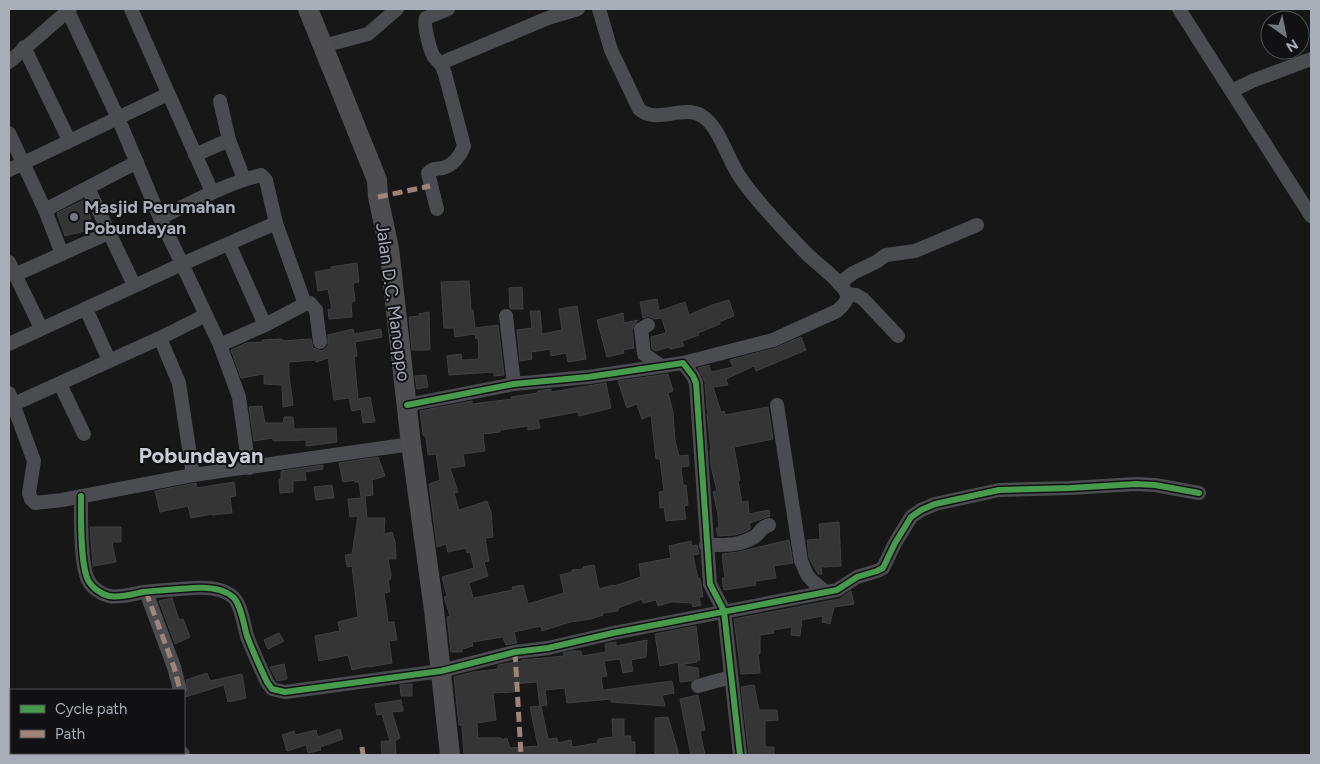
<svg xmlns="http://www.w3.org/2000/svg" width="1320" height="764" font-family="Figtree,sans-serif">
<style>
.building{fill:#353536;stroke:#3f4043;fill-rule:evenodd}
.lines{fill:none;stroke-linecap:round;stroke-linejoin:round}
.minor{stroke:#4b4c50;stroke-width:14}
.highway{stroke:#4e4e51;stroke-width:20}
.quiet{stroke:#a18479;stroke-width:5;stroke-dasharray:10 5;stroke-linecap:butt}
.cycleway-casing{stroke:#111113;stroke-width:9}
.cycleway{stroke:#469c4c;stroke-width:6}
.poi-dot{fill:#757880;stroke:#111113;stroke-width:2}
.labels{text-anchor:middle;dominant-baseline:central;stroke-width:4;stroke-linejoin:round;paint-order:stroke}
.poi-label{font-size:18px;font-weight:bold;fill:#a8adb8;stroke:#111113;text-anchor:start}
.street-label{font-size:18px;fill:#a8adb8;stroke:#111113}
.district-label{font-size:22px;font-weight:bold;fill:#c9ccd4;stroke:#111113}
</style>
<rect width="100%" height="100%" fill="#171717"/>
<g class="building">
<polygon points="84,200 88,208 93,229 65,236 57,213"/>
<polygon points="357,263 359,282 353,283 355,301 351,302 352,317 329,319 328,309 332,309 328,289 318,291 315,272 331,269 331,267"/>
<polygon points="469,281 471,310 473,310 475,328 498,325 504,375 494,376 494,372 449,375 447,356 461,354 462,360 479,359 478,338 476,339 475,334 455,337 454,328 444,328 441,282"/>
<polygon points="522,287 523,309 511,309 510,308 509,288"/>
<polygon points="657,299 659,311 685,302 689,315 712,305 729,300 734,316 719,322 720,324 698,333 699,335 682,341 684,346 670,349 670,347 655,351 652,349 651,337 666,333 662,318 654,319 649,316 643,318 640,302"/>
<polygon points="577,306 586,359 568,362 566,353 551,356 550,349 531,352 532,359 520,361 517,330 532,328 530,311 540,311 542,334 562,330 559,309"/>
<polygon points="429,312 430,350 412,350 409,317 420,316 419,314"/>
<polygon points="623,313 624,323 638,320 634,325 632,330 634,348 623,350 624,353 607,357 597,320"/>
<polygon points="353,329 354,334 381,329 382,337 355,342 357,356 354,356 358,399 370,397 375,422 363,423 361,409 352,411 349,398 334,400 328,358 316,362 315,360 289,362 289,375 293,405 283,407 282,385 264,384 264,374 241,378 231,350 246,343 263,342 262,340 282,339 282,341 311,339 313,348 322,351 328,346 328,335"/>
<polygon points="801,337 806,350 756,371 754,366 726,379 728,385 713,387 721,412 724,411 725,415 768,407 773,439 734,447 740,480 738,481 742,502 748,501 749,514 769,510 770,516 750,523 750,529 745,532 735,535 718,536 716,528 719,528 718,514 713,492 717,491 711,466 710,451 711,451 707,414 708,414 707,408 705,382 698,368 709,365 711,372 733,367 730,360 775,348"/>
<polygon points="668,374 673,391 668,393 673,412 675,441 679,456 688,455 689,466 681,467 683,485 686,485 688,505 684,506 686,519 666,521 664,507 660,508 659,492 664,491 660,459 656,459 651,415 642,419 637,404 627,408 618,381"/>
<polygon points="426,375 428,387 417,389 415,376"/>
<polygon points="606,383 611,408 579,416 578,412 538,419 540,428 528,430 528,426 500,430 500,432 483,434 485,451 463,454 465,466 450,468 458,492 454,493 459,510 487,501 491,512 493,537 485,538 489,561 484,562 488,576 469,583 473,598 513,590 512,587 523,585 528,604 564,593 560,575 572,572 572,570 584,569 583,567 594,565 599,589 613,585 614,586 641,577 639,564 671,558 669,546 691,541 692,546 697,545 699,554 693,555 698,579 700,578 703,597 699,597 701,605 693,607 692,603 672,602 658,606 656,600 643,603 642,599 618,608 618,611 603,613 603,615 591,619 570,622 542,631 541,626 514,632 517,643 506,645 503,637 472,642 473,646 462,649 462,652 451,652 447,617 450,616 445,600 444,597 447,596 442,577 474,568 470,552 467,553 466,548 448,552 446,544 437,547 429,484 440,480 436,454 428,455 426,437 423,435 420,411 472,401 472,404 512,399 511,397 538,393 538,391 551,389 551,392"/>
<polygon points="262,406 265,423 283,423 284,417 293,417 294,429 336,428 337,442 306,446 306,440 273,441 273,438 254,441 249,407"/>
<polygon points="378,457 385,476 372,480 373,495 365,496 367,518 385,518 384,534 392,532 395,542 396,559 388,559 391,575 390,580 388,580 390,592 384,593 388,622 394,622 397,640 389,641 392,663 369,667 369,666 352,670 348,655 319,661 315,636 340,631 338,622 358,617 352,566 347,567 345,555 352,554 358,516 350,517 348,499 361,498 361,497 359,482 355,482 355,480 343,482 339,463"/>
<polygon points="323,465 323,469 305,472 306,480 293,481 293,492 280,493 279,480 281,479 281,471"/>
<polygon points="234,482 236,496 230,497 232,513 212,515 212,514 191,518 188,506 160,512 155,491 196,483 197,488"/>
<polygon points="332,485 334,498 316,500 314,487"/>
<polygon points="839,522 841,566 821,567 822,574 818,574 809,558 807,540 820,539 819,524"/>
<polygon points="90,527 121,527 121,542 112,542 116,562 93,566"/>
<polygon points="789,540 793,563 774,566 776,578 755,581 756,585 724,590 722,578 725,578 722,554 738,552"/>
<polygon points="851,591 854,604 834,607 830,624 822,622 823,616 801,620 802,625 801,626 800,636 791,635 792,627 773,630 774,633 760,635 760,654 758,654 760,673 741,674 734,619 839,599"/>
<polygon points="172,598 179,620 183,619 190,637 175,644 159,601"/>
<polygon points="696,626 700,660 697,660 697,662 679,665 698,668 699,677 691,681 680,682 678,662 660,666 655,634"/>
<polygon points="279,633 284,641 268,649 264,640"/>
<path d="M647 640 646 657 631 660 633 671 623 673 620 659 604 661 607 676 601 677 603 690 672 681 674 693 662 695 665 706 611 702V699L567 703 565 688 545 690 547 705 541 706 548 739 557 738 558 743 571 740 572 747 598 743V739L613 737 612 719H624V736H631V742H635V755H464L462 725H459L454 677 473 672 498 669V665L522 661V660L564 656 563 653 573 651H581L582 656 606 652 605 644 610 643 616 642V646ZM537 682 540 706 530 707 538 746 510 748 507 738 501 740V738H478L477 723 496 720 493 693 514 692 513 684Z"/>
<polygon points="284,664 287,679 277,681 270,667"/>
<polygon points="207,673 210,681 242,674 246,698 228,702 224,685 185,697 188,692 186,680"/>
<polygon points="412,684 412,696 401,696 400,685"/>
<polygon points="754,685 759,710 777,710 778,720 765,721 765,747 774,747 774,755 749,755 741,687"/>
<polygon points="698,695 705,730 700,731 705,755 691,755 680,699"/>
<polygon points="401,700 403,711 392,712 400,738 394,741 395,740 396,755 382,755 381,741 390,741 382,714 377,715 375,704"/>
<polygon points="668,717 679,755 655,755 655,718"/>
<polygon points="340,729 343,739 320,747 321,750 308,753 306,745 287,751 282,735 294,731 295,735 316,730 318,737"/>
</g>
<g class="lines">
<g class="minor">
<polyline points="131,9 212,192"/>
<path d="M599 9 611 50 639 109C656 125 683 104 702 116 719 126 728 160 740 177 753 197 770 214 786 232 793 239 800 247 807 254 816 263 845 284 847 295 848 301 842 307 837 311L773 340 683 363"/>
<polyline points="1179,9 1311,216"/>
<polyline points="323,46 368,34 397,9"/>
<polyline points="24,47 69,140"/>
<polyline points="9,62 70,9"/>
<polyline points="441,63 548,18 578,9"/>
<polyline points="1232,91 1252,81 1311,59"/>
<polyline points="220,101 229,140 244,179"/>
<polyline points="9,133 45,210 62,254"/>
<polyline points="195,155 229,140"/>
<polyline points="9,170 168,94"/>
<polyline points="88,188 134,285"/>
<path d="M437 209 428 173C433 168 436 169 443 168 454 165 460 156 464 146L445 74C441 63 441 65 434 57 430 51 423 24 426 18L448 9"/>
<polyline points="45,210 137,162"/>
<path d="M160 218C193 202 225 184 261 175L266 180 276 223 305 304"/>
<polyline points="229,244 265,325"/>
<polyline points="9,262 41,328"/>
<polyline points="15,275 108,233"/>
<polyline points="839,284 853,273 876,262 886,255 915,251 977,225"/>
<polyline points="847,294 856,295 863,299 898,336"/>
<polyline points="86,309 109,360"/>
<polyline points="506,316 514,384"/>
<polyline points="648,325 641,329 644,354 660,365"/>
<polyline points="160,338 179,383 193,475"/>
<polyline points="9,344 182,264 160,218 118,118 67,9"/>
<polyline points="220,345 265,325 305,304 310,303 316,310 320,342"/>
<polyline points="60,384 84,434"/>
<polyline points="9,393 34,461 29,493 31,499 35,503 62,500 193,475 411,444"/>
<polyline points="14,404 160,338 206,315"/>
<polyline points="407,405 514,384 588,377 683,363 693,376 696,383 710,584 724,611 740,755"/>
<path d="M777 405 801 561C804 566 805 573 809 577 814 584 820 586 825 592"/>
<polyline points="249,468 239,397 220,345 182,264 276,223"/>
<path d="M81 496C81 517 80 563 88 580 92 588 101 594 109 596 120 598 133 594 143 592 160 590 177 589 193 588 206 587 223 588 233 597 241 604 244 626 247 636 253 652 260 667 267 682L272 689 285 692 441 671 515 652 548 648 613 633 837 590 857 577 877 571 883 568 895 543 911 517 921 510 935 504 999 490 1070 488 1136 484 1155 485 1199 493"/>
<path d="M706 545C722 545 740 546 754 537 762 532 758 529 769 525"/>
<polyline points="146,592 174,667 180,690"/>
<polyline points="698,686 731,677"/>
<polyline points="182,753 183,755"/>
</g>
<polyline class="highway" points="308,9 377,180 378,197 389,248 411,444 434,610 450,755"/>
<g class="quiet">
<polyline points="378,197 430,186"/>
<polyline points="146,592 174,667 180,690"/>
<polyline points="515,652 521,755"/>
<polyline points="362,747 363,755"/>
<polyline points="182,753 183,755"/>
</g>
<defs>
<g id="cycleway">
<polyline points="407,405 514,384 588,377 683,363 693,376 696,383 710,584 724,611 740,755"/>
<path d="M81 496C81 517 80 563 88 580 92 588 101 594 109 596 120 598 133 594 143 592 160 590 177 589 193 588 206 587 223 588 233 597 241 604 244 626 247 636 253 652 260 667 267 682L272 689 285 692 441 671 515 652 548 648 613 633 837 590 857 577 877 571 883 568 895 543 911 517 921 510 935 504 999 490 1070 488 1136 484 1155 485 1199 493"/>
</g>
</defs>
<use href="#cycleway" class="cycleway-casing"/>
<use href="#cycleway" class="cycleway"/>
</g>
<circle class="poi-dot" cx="74" cy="217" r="5"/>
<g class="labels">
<g class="poi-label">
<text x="84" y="207">Masjid Perumahan<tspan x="84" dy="21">Pobundayan</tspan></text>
</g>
<g class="street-label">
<text transform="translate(393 302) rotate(82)">Jalan D.C. Manoppo</text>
</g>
<g class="district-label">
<text x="201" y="455">Pobundayan</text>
</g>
</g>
<rect width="1320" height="764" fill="none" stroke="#a8adb8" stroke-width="20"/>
<rect x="10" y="689" width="175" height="65" fill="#111113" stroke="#4d4f55"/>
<rect x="20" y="705" width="25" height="8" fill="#469c4c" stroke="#4d4f55"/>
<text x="55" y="714" font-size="15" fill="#a8adb8">Cycle path</text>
<rect x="20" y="730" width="25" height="8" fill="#a18479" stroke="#4d4f55"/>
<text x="55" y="739" font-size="15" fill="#a8adb8">Path</text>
<g transform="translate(1285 35) rotate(147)"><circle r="24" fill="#111113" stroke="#4d4f55"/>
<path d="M0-4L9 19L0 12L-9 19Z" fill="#757880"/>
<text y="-8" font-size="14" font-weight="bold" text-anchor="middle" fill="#a8adb8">N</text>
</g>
</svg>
